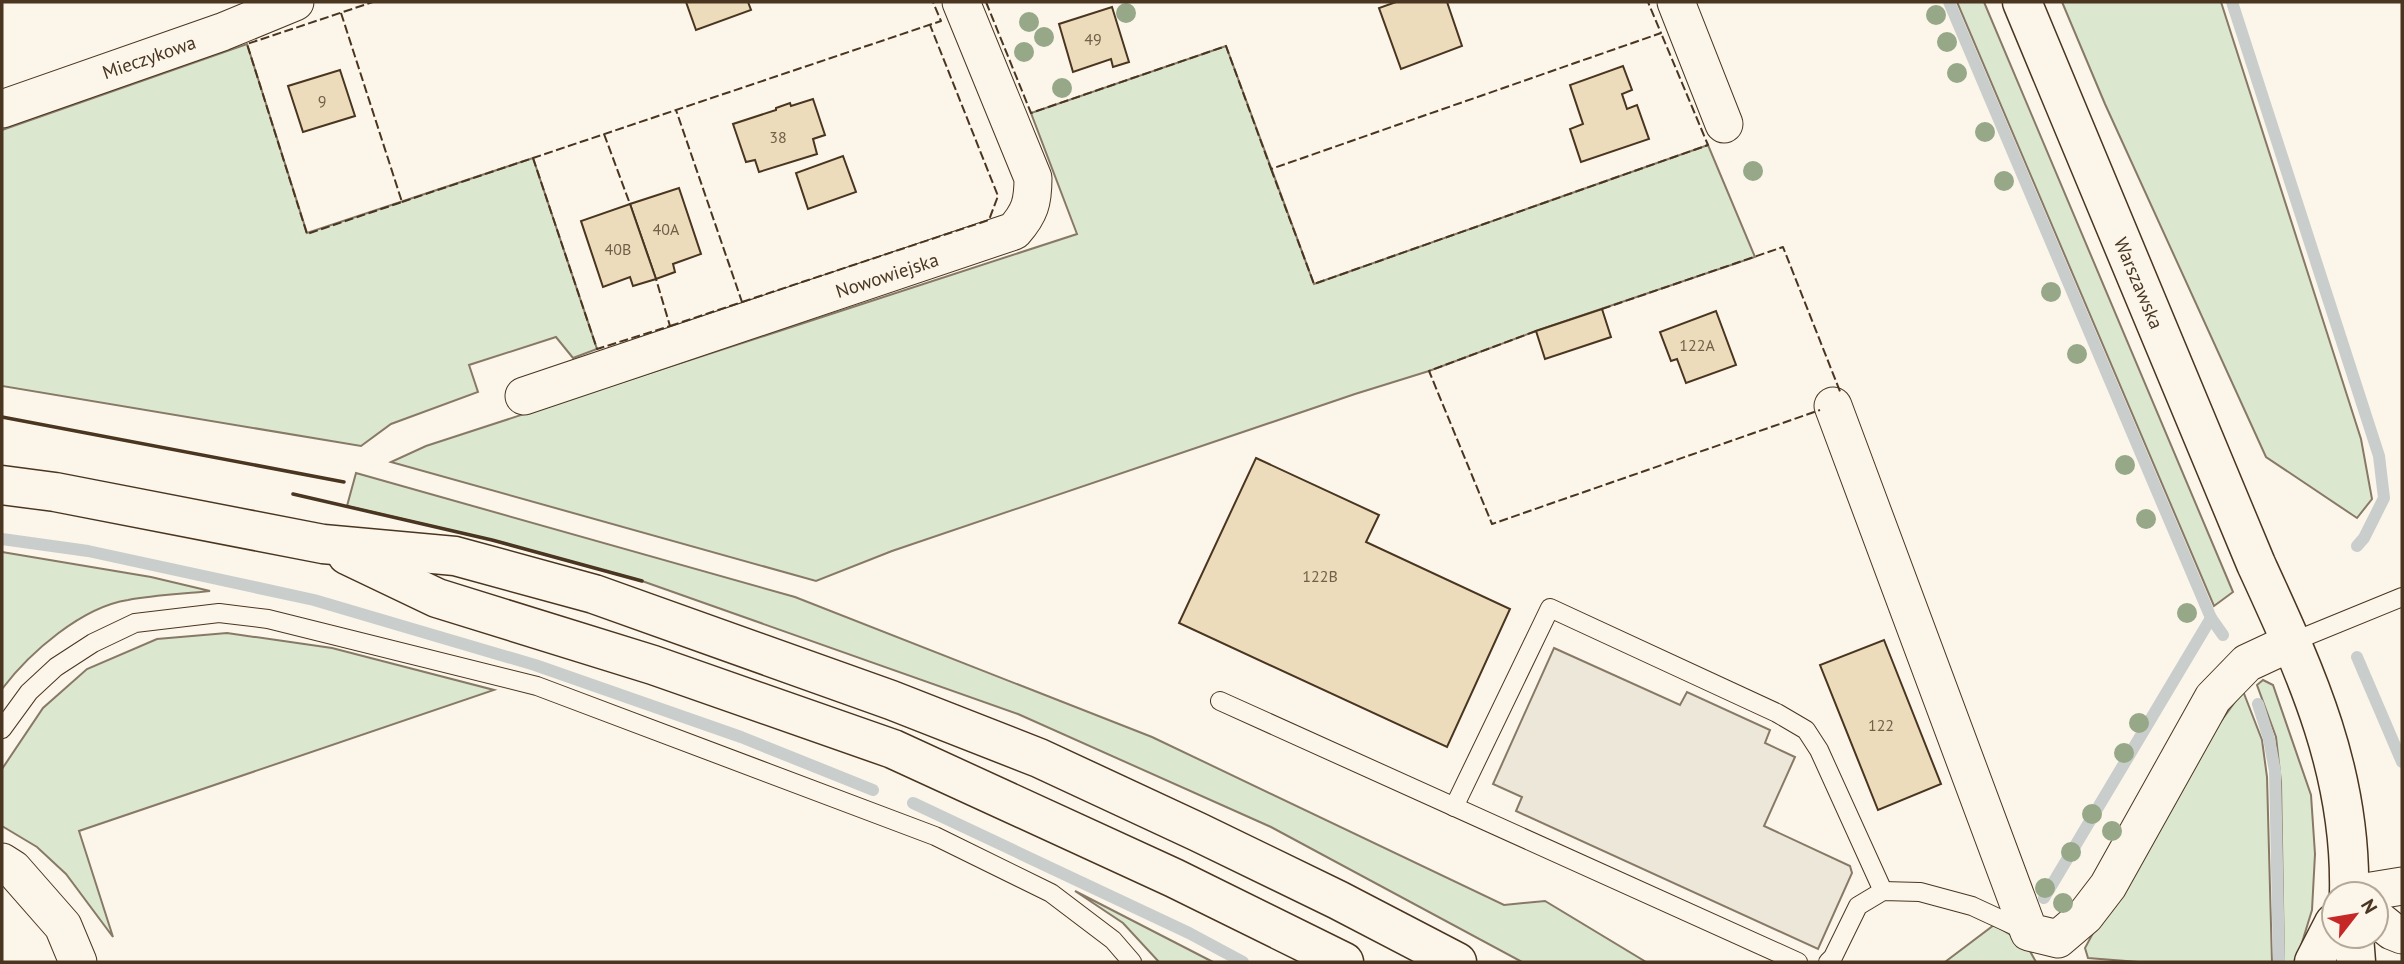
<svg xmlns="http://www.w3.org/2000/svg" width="2404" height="964" font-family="'PT Sans',sans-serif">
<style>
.green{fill:#dce7d0;stroke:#887966;stroke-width:2}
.parking{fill:#ede7d9;stroke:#887966;stroke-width:2}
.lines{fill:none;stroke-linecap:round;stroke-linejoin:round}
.stream{stroke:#c9cecd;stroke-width:12}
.building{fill:#ecdcbc;stroke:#4a3520;stroke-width:2}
.service-casing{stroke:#4a3520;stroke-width:20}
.minor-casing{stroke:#4a3520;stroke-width:39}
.tertiary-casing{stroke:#4a3520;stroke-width:41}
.primary-casing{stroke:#4a3520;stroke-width:41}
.service{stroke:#fbf6e9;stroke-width:18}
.minor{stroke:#fbf6e9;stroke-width:37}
.tertiary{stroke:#fbf6e9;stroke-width:38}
.primary{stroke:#fbf6e9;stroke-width:38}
.fence{stroke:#4a3520;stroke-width:2;stroke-dasharray:9 3.5;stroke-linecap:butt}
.wall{stroke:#4a3520;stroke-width:3.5}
.tree{fill:#96a887}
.labels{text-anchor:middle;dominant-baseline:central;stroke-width:5;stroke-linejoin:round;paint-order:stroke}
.number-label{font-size:16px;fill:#725f47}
.street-label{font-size:19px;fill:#4a3520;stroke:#fbf6e9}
</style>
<rect width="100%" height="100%" fill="#fbf6e9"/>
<g class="green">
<polygon points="1957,2 1984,2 2233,592 2214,606"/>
<polygon points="2062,2 2221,2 2361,439 2372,499 2357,518 2266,457 2105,104"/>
<polygon points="247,44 307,233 533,158 597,349 573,358 556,337 469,365 478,392 391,424 361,446 2,386 2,130"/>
<polygon points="1226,46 1314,284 1708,145 1755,257 1536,331 1429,371 1355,394 892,551 816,581 391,462 426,446 1077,234 1031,113"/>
<polygon points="356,473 795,597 1152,737 1504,905 1545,901 1646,962 1522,962 1271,827 1018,714 642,581 492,540 347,506"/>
<path d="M2 552 151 577 210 591C183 594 155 595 128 600 82 607 30 652 2 689Z"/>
<polygon points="227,633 332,648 494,690 79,831 113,937 66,874 37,847 2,826 2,769 43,708 87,669 157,639"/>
<polygon points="2263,680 2273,685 2311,795 2315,854 2312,910 2296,962 2284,962 2281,782 2276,737 2257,685"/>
<polygon points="2243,691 2262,740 2267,777 2272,962 2139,962 2088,958 2085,948 2167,795"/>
<polygon points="1075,891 1213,962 1159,962 1123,923"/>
<polygon points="1994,925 2026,944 2036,962 1945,962"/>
</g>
<polygon class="parking" points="1554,648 1680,705 1687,692 1770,730 1765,743 1795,757 1764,826 1850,866 1852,873 1818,949 1516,811 1522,797 1493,784"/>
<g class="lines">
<g class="stream">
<polyline points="1949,2 2211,618 2223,635"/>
<polyline points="2232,2 2379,456 2384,498 2364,538 2357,546"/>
<polyline points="2,539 88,551 314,600 535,665 741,737 873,790"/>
<polyline points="2357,657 2402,762"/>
<polyline points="2258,704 2269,739 2275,771 2279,962"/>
<polyline points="913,803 1189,933 1243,962"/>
<polyline points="2044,898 2211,618"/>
</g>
</g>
<g class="building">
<polygon points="686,2 748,2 751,10 696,30"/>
<polygon points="1396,2 1447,2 1462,46 1401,69 1379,8"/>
<polygon points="1112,7 1129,62 1113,67 1111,59 1073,72 1059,24"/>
<polygon points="1623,66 1632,90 1622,94 1627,109 1637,105 1649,139 1581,162 1570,129 1583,124 1570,85"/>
<polygon points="340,70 355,116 303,132 288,86"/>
<polygon points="813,99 825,135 813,139 817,154 759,172 755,160 746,162 733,124 776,110 776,108 790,103 791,106"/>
<polygon points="843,156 856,192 808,209 796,173"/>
<polygon points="679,188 701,254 673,264 675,272 656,279 630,204"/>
<polygon points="630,204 656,279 633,286 630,277 603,287 581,221"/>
<polygon points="1602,309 1611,337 1545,359 1536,331"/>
<polygon points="1716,311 1736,365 1686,383 1677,359 1671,361 1660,332"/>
<polygon points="1256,458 1379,515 1366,542 1510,609 1447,747 1179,623"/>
<polygon points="1884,640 1941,784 1878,810 1820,665"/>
</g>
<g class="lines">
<defs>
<g id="service">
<polyline points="2292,642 2402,597"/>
<polyline points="1220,701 1798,962"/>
<polyline points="2,729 29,692 56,667 93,643 135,623 219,613 268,619 537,686 935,836 1051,893 1113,940 1132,962"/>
<polyline points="1454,807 1550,608 1777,713 1806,730 1819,750 1883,891"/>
<polyline points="1828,962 1833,957 1858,906 1883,891 1920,892 1972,906 2026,931"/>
</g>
<g id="minor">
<polyline points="1676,2 1724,124"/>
<polyline points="2,109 222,32 295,2"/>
<path d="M524 396 1014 231C1030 213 1033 202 1033 178L961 2"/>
<polyline points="1833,406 2029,932 2058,939 2085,916 2108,886 2213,698 2247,663 2292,642"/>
<polyline points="2,862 13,869 63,926 78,962"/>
<polyline points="2353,894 2402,886"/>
<polyline points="2376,918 2392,931 2402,935"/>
</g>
<g id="tertiary">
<path d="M2022 2 2256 564C2306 673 2352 771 2349 894"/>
<polyline points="2354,936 2356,962"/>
<polyline points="2314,962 2334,923"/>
</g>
<g id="primary">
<polyline points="2,485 55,492 323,544 455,556 594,594 891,700 1039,758 1198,832 1338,900 1457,962"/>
<polyline points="347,555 437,598 653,665 893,749 1174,878 1344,962"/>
</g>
</defs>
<use href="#service" class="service-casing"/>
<use href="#minor" class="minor-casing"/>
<use href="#tertiary" class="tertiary-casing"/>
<use href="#primary" class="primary-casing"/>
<use href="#service" class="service"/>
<use href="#minor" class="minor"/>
<use href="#tertiary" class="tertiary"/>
<use href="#primary" class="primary"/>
<g class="fence">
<polyline points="986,2 1031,113 1226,46 1271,169 1661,33 1648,2"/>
<polyline points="341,13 402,202 307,234 247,44 373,2"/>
<polyline points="604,134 630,204"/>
<polyline points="533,158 597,349 670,326 656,279"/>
<polyline points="1271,169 1314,284 1708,145 1661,33"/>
<polyline points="402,202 941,21 933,2"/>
<polyline points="742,302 989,220 998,196 930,25"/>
<polyline points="1602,309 1783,247 1841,394"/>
<polyline points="670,326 742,302 676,110"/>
<polyline points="1536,331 1429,371 1492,524 1820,410"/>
</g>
<g class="wall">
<polyline points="2,417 344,482"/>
<polyline points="293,494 492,540 642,581"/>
</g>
</g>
<g class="tree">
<circle cx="1126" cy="13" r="10"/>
<circle cx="1936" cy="15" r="10"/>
<circle cx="1029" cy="22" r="10"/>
<circle cx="1044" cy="37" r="10"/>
<circle cx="1947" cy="42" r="10"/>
<circle cx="1024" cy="52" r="10"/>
<circle cx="1957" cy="73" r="10"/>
<circle cx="1062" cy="88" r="10"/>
<circle cx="1985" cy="132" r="10"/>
<circle cx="1753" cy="171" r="10"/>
<circle cx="2004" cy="181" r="10"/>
<circle cx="2051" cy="292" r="10"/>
<circle cx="2077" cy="354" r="10"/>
<circle cx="2125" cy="465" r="10"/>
<circle cx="2146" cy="519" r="10"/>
<circle cx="2187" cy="613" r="10"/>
<circle cx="2139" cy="723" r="10"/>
<circle cx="2124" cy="753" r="10"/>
<circle cx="2092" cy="814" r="10"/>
<circle cx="2112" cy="831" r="10"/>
<circle cx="2071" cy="852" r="10"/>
<circle cx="2045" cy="888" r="10"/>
<circle cx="2063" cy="903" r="10"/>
</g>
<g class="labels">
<g class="number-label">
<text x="1093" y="39">49</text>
<text x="322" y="101">9</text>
<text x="778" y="137">38</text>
<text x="666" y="229">40A</text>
<text x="618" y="249">40B</text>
<text x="1697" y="345">122A</text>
<text x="1320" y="576">122B</text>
<text x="1881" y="725">122</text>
</g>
<g class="street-label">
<text transform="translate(149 57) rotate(-19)">Mieczykowa</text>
<text transform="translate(887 275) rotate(-18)">Nowowiejska</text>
<text transform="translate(2139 283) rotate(67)">Warszawska</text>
</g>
</g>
<rect width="2404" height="964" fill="none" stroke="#4a3520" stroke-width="7"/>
<g transform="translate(2355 915) rotate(59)"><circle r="33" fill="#fbf6e9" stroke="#b4a999" stroke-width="2"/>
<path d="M0-5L12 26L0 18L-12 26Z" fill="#c62828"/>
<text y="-10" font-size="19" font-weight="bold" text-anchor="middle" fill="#4a3520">N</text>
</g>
</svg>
